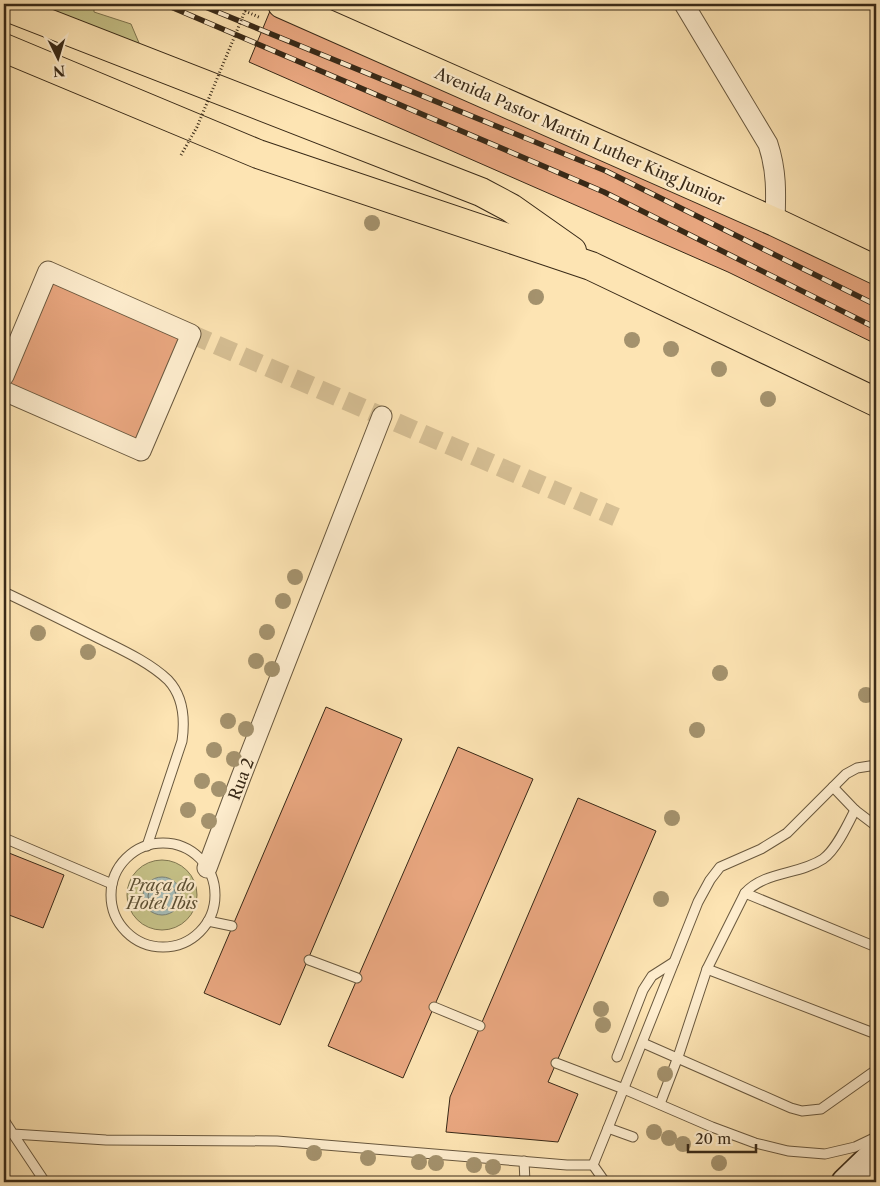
<svg xmlns="http://www.w3.org/2000/svg" width="880" height="1186" font-family="'Libre Caslon Text',serif">
<style>
.green{fill:#c6c288;stroke:#7f7650}
.water{fill:#a5bcb8;stroke:#798178}
.lines{fill:none;stroke-linecap:round;stroke-linejoin:round}
.shore{stroke:#6e7268;stroke-width:1}
.building{fill:#e8a67f;stroke:#382917}
.street-tunnel{stroke:#d6bf94;stroke-width:19;stroke-dasharray:19 9;stroke-linecap:butt}
.lane-casing{stroke:#69583e;stroke-width:11}
.street-casing{stroke:#69583e;stroke-width:21}
.secondary-casing{stroke:#382917;stroke-width:29}
.primary-casing{stroke:#382917;stroke-width:30}
.path{stroke:#382917;stroke-width:3;stroke-dasharray:1 2.5;stroke-linecap:butt}
.lane{stroke:#feedce;stroke-width:9}
.street{stroke:#feedce;stroke-width:19}
.secondary{stroke:#feedce;stroke-width:26}
.primary{stroke:#fde4b3;stroke-width:28}
.rail-casing{stroke:#382917;stroke-width:5.5}
.rail{stroke:#feedce;stroke-width:4;stroke-dasharray:11;stroke-linecap:butt}
.path-bridge{stroke:#382917;stroke-width:3;stroke-dasharray:1 2.5;stroke-linecap:butt}
.tree{fill:#a4926d}
.labels{text-anchor:middle;dominant-baseline:central;stroke-width:4.5;stroke-linejoin:round;paint-order:stroke}
.street-label{font-size:16px;fill:#382917;stroke:#feedce}
.park-label{font-size:16px;font-style:italic;fill:#5c4f33;stroke:#feedce}
</style>
<rect width="100%" height="100%" fill="#fde4b3"/>
<filter id="stains"><feTurbulence type="fractalNoise" baseFrequency=".004" numOctaves="4"/><feColorMatrix values="0 0 0 0 .2 0 0 0 0 .09 0 0 0 0 .02 0 0 0 .5 -.17"/></filter>
<radialGradient id="worn" r=".72"><stop offset=".6" stop-color="#630" stop-opacity="0"/><stop offset="1" stop-color="#630" stop-opacity=".3"/></radialGradient>
<g class="green">
<polygon points="31,4 94,4 94,12 131,24 142,50"/>
<circle cx="162" cy="895" r="35"/>
</g>
<circle class="water" cx="162" cy="896" r="19"/>
<g class="lines">
<circle class="shore" cx="162" cy="896" r="14"/>
</g>
<g class="building">
<polygon points="270,11 753,219 876,282 876,344 728,272 249,62"/>
<polygon points="48,271 191,334 141,451 4,391"/>
<polygon points="326,707 402,739 280,1025 204,993"/>
<polygon points="458,747 533,779 403,1078 328,1046"/>
<polygon points="578,798 656,831 548,1082 578,1094 558,1142 446,1132 450,1097"/>
<polygon points="4,851 64,875 43,928 4,913"/>
</g>
<g class="lines">
<polyline class="street-tunnel" points="191,334 616,517"/>
<defs>
<g id="lane">
<path d="M4 592C36 607 68 623 100 639 122 650 149 662 168 680 183 696 185 720 182 741L147 846"/>
<polyline points="833,787 855,810 876,826"/>
<polyline points="4,838 112,884"/>
<circle cx="163" cy="895" r="52"/>
<polyline points="745,893 876,947"/>
<polyline points="208,921 232,926"/>
<polyline points="309,960 357,978"/>
<polyline points="707,969 876,1034"/>
<polyline points="434,1007 480,1026"/>
<polyline points="643,1043 791,1108 802,1111 821,1109 876,1070"/>
<polyline points="617,1057 643,990 652,976 674,962"/>
<polyline points="556,1063 624,1089 712,1127 755,1143 788,1151 825,1154 855,1147 876,1137"/>
<path d="M660 1104 678 1057 707 969 745 893C765 871 799 875 823 859 836 850 848 824 855 810"/>
<polyline points="4,1120 13,1134 106,1140 277,1141 567,1165 593,1165"/>
<polyline points="13,1134 45,1182"/>
<polyline points="633,1137 608,1128 698,902 710,880 720,867 761,849 787,833 846,774 857,768 876,765"/>
<polyline points="524,1161 525,1182"/>
<polyline points="593,1165 608,1128"/>
<polyline points="593,1165 605,1182"/>
</g>
<g id="street">
<path d="M684 4 768 144C777 171 776 194 775 222"/>
<polyline points="4,376 48,271 191,334 141,451 4,391"/>
<polyline points="207,868 241,777 382,416"/>
</g>
<polyline id="secondary" points="845,1182 876,1152"/>
<g id="primary">
<polyline points="282,4 775,222 876,270"/>
<polyline points="4,6 481,192 511,208 572,251"/>
<polyline points="4,48 258,154 591,266 876,402"/>
</g>
</defs>
<use href="#lane" class="lane-casing"/>
<use href="#street" class="street-casing"/>
<use href="#secondary" class="secondary-casing"/>
<use href="#primary" class="primary-casing"/>
<polyline class="path" points="245,11 261,18"/>
<use href="#lane" class="lane"/>
<use href="#street" class="street"/>
<use href="#secondary" class="secondary"/>
<use href="#primary" class="primary"/>
<defs>
<g id="rail">
<polyline points="164,4 604,192 876,328"/>
<polyline points="198,4 606,171 876,305"/>
</g>
</defs>
<use href="#rail" class="rail-casing"/>
<use href="#rail" class="rail"/>
<polyline class="path-bridge" points="181,155 197,127 248,4"/>
</g>
<g class="tree">
<circle cx="372" cy="223" r="8"/>
<circle cx="536" cy="297" r="8"/>
<circle cx="632" cy="340" r="8"/>
<circle cx="671" cy="349" r="8"/>
<circle cx="719" cy="369" r="8"/>
<circle cx="768" cy="399" r="8"/>
<circle cx="295" cy="577" r="8"/>
<circle cx="283" cy="601" r="8"/>
<circle cx="267" cy="632" r="8"/>
<circle cx="38" cy="633" r="8"/>
<circle cx="88" cy="652" r="8"/>
<circle cx="256" cy="661" r="8"/>
<circle cx="272" cy="669" r="8"/>
<circle cx="720" cy="673" r="8"/>
<circle cx="866" cy="695" r="8"/>
<circle cx="228" cy="721" r="8"/>
<circle cx="246" cy="729" r="8"/>
<circle cx="697" cy="730" r="8"/>
<circle cx="214" cy="750" r="8"/>
<circle cx="234" cy="759" r="8"/>
<circle cx="202" cy="781" r="8"/>
<circle cx="219" cy="789" r="8"/>
<circle cx="188" cy="810" r="8"/>
<circle cx="672" cy="818" r="8"/>
<circle cx="209" cy="821" r="8"/>
<circle cx="661" cy="899" r="8"/>
<circle cx="601" cy="1009" r="8"/>
<circle cx="603" cy="1025" r="8"/>
<circle cx="665" cy="1074" r="8"/>
<circle cx="654" cy="1132" r="8"/>
<circle cx="669" cy="1138" r="8"/>
<circle cx="683" cy="1144" r="8"/>
<circle cx="314" cy="1153" r="8"/>
<circle cx="368" cy="1158" r="8"/>
<circle cx="419" cy="1162" r="8"/>
<circle cx="436" cy="1163" r="8"/>
<circle cx="719" cy="1163" r="8"/>
<circle cx="474" cy="1165" r="8"/>
<circle cx="493" cy="1167" r="8"/>
</g>
<g class="labels">
<g class="street-label">
<text transform="translate(580 136) rotate(24)">Avenida Pastor Martin Luther King Junior</text>
<text transform="translate(241 779) rotate(-69)">Rua 2</text>
</g>
<g class="park-label">
<text x="162" y="885">Praça do<tspan x="162" dy="18">Hotel Ibis</tspan></text>
</g>
</g>
<rect width="880" height="1186" fill="none" stroke="#fde4b3" stroke-width="20"/>
<rect x="5" y="5" width="870" height="1176" fill="none" stroke="#382917" stroke-width="2.5"/>
<rect x="10" y="10" width="860" height="1166" fill="none" stroke="#382917"/>
<g transform="translate(58 58) rotate(175)" stroke="#feedce" stroke-width="4" paint-order="stroke">
<path d="M0-4L9 19L0 12L-9 19Z" fill="#382917"/>
<text y="-8" font-size="14" font-weight="bold" text-anchor="middle" fill="#382917">N</text>
</g>
<path d="M688 1144v8h68v-8" fill="none" stroke="#382917" stroke-width="2.5"/>
<text x="695" y="1144" font-size="15" fill="#382917" stroke="#feedce" stroke-width="4" paint-order="stroke">20 m</text>
<rect width="100%" height="100%" filter="url(#stains)"/>
<rect width="100%" height="100%" fill="url(#worn)"/>
</svg>
